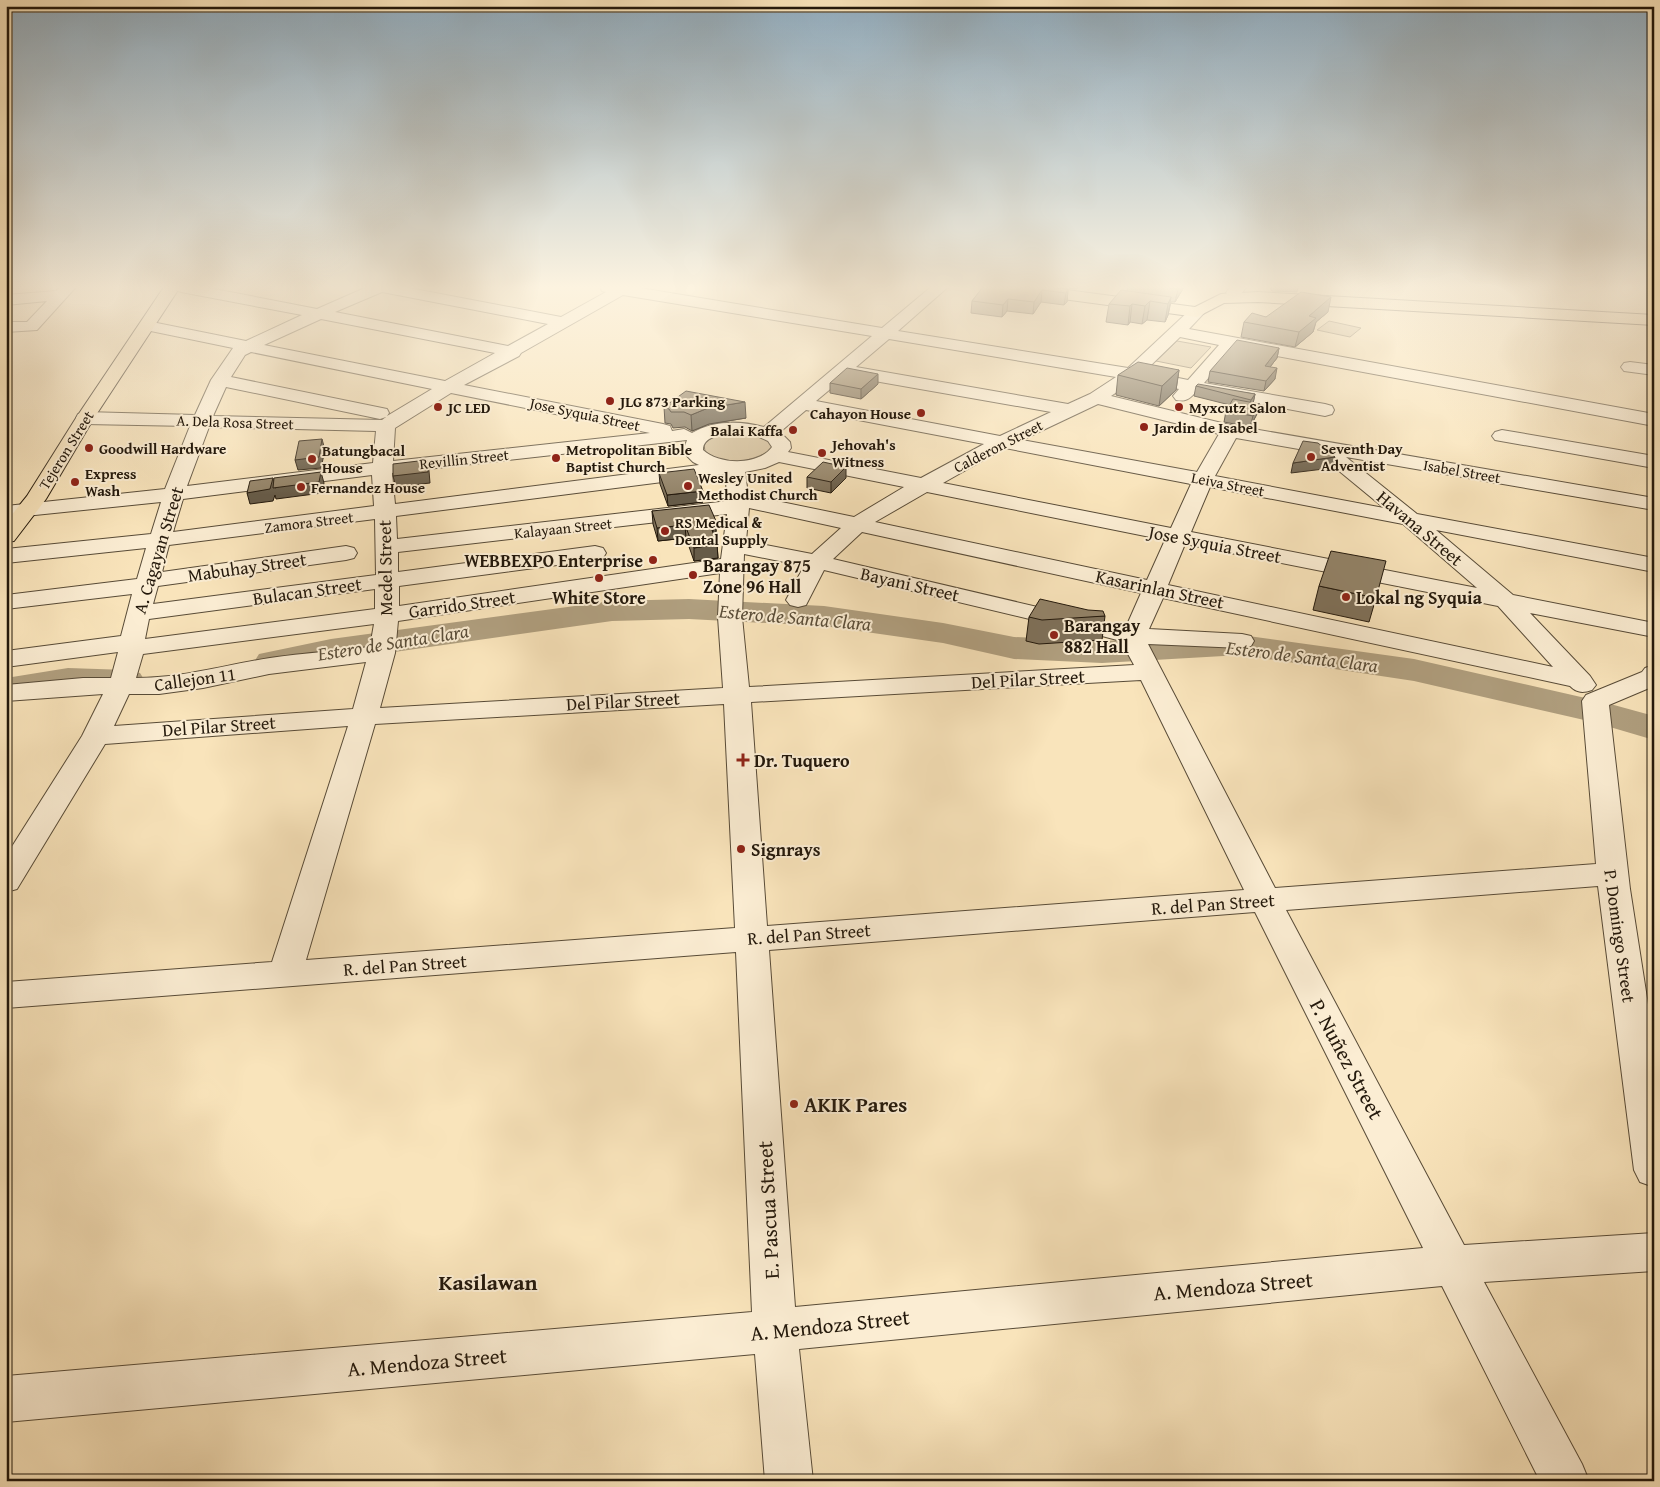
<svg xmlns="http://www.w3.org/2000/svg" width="1660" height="1487" font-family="'Gentium Book Plus',serif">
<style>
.green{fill:#d5c19d;stroke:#7c6c54}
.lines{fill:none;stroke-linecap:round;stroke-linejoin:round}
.river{fill:#b09f7f;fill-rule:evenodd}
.minor-casing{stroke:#584b37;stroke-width:2}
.major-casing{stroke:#23180b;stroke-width:2}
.minor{fill:#fbedd3;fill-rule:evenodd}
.major{fill:#f9e4bb;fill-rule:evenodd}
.wall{fill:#7e7059;stroke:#23180b}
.shaded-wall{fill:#665b48;stroke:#23180b}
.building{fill:#928267;stroke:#23180b}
.poi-dot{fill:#8f2418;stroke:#fbedd3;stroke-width:2}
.labels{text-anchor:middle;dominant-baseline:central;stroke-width:4;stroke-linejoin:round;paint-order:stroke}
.far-poi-label{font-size:15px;font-weight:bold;fill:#23180b;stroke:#fbedd3;text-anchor:start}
.far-street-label{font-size:15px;fill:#23180b;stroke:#fbedd3}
.street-label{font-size:18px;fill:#23180b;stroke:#fbedd3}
.poi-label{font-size:18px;font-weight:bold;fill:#23180b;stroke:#fbedd3;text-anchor:start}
.water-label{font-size:19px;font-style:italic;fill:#5b4e39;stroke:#fbedd3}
.near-street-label{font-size:21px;fill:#23180b;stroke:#fbedd3}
.near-poi-label{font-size:21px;font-weight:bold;fill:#23180b;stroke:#fbedd3;text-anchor:start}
.near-neighbourhood-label{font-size:22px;font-weight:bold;fill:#23180b;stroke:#fbedd3}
</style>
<rect width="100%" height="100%" fill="#f9e4bb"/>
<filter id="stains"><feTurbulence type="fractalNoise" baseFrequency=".004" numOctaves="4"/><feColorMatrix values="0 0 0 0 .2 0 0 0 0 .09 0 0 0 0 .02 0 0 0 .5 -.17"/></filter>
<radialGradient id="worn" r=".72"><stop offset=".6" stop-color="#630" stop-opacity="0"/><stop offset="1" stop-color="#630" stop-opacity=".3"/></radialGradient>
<g class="green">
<polygon points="1329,321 1361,328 1350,337 1317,330"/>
<polygon points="1177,341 1211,347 1191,368 1156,361"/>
<path d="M727 433 762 435 773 445 771 450C751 462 724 468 705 451L704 445 708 440 716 436Z"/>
</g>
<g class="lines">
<g class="river">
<polygon points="689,599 824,606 943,623 1014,637 1102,641 1241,635 1414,659 1603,702 1654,716 1654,740 1593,722 1414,681 1241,655 1102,663 1014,659 943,643 824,626 689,619 612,621 331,661 272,673 259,670 254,662 259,654 331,639 612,601"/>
<polygon points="68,668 127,670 140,673 145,681 140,689 127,692 68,690 6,700 6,678"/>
</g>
<defs>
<g id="minor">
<polygon points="60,287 76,287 37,330 6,332 6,322 27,322 47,301 6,305 6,295 56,291"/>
<path d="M173 287H204L317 309 367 287H404L561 317 606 292 602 291 600 287H634L882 328 931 287H948L898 331 1128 368 1191 309H1203L1205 312 1189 329 1654 414V426L1234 348 1204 383 1325 404 1332 406 1334 410 1332 414 1325 416 1196 392C1189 399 1186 402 1176 400L1173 396 1179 389 1135 380 1111 396 1230 425 1654 498V510L1346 457 1417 514 1654 558V572L1436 530 1513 595 1654 623V637L1530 613 1590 676 1596 685 1592 690C1583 693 1577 693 1570 686L1163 598 1149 629 1242 634 1251 636 1254 641 1251 646 1242 648 1148 644 1275 888 1596 864 1582 701 1586 695 1642 672 1645 668 1654 665V686L1609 705 1630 889 1654 1043V1187L1640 1182 1634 1170 1598 886 1286 910 1464 1245 1654 1233V1271L1484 1282 1582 1464 1589 1481H1540L1442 1286 799 1349 813 1481H765L755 1354 6 1422V1376L752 1312 736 952 6 1008V982L272 962 348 726 105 744 17 889 6 892V856L82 736 103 694 6 701V685L83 678H111L118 652 6 667V651L121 636 132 594 6 609V595L137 579 146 548 6 563V549L151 534 161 502 6 518V506L165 489 190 426 85 424 78 422 76 418 78 414 85 412 195 415 211 380 233 348 141 329 139 326 141 323 147 321 246 341 302 315 181 292 176 290ZM382 292 548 324 508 346 335 312ZM623 295 872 336 764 427C741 421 714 420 692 433L684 429 672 431 670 426 663 424 464 385 519 356 521 353ZM321 319 495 353 445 381 264 345ZM1180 337 1219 345 1188 380 1145 371ZM889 339 1116 377 1090 394 1068 404 856 367ZM251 352 432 389 387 416 389 413 387 409 231 377 245 355ZM846 376 1051 412 1000 436 816 401ZM226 387 380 419 386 417 382 420 213 416ZM451 393 650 433 393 461 395 428ZM1098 404 1219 434 1197 472 1022 440ZM806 410 984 444 921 478 788 452 791 448 790 442 780 432ZM209 427 376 431 373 463 187 486ZM732 434 757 436 768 441 772 447C758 466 719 465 703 450 703 436 721 435 732 434ZM1236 438 1316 452 1384 508 1215 476ZM687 440 683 452 693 462 699 465 395 504 392 473ZM1005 448 1191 484 1171 528 943 483ZM779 462 904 487 854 517 748 495 745 472 765 468ZM725 474 728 501 397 539 396 516ZM372 475 374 506 173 532 183 499ZM1210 487 1403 524 1477 588 1191 532ZM927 492 1165 540 1147 580 875 522ZM749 508 841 528 812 554 746 541ZM727 514 721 559 399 606V586L595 560 603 558 606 553 603 548 595 546 398 572V552ZM375 519 376 575 153 604 158 586 346 560 354 558 357 553 354 548 346 546 162 572 169 545ZM862 532 1141 593 1126 627 1111 624 1102 626 1099 631 1102 636 1121 641 1134 665 749 687 742 617 744 554 804 566 786 600 790 605 798 607 806 605 824 570 1067 628 1076 626 1079 621 1076 616 833 559ZM1185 544 1498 606 1553 667 1168 585ZM720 573 718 617 723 688 380 708 395 653 398 621ZM375 589V609L145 639 149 619ZM374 624 370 647C337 651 303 653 270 658 225 665 182 678 136 678L143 654ZM366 662 353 709 114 726 129 694H159L203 688 269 674ZM1141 680 1244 890 767 926 751 702ZM724 704 735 928 306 960 375 724ZM1255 912 1423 1248 795 1307 769 950Z"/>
<polygon points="1230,287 1246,287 1242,293 1244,297 1241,300 1231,300 1226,293"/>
<polygon points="1630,362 1654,365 1654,375 1624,371 1621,367 1624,363"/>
<polygon points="1502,430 1654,456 1654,468 1495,440 1492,436 1495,432"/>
</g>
<g id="major">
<polygon points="164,287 180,287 94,418 46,499 14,541 6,542 6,522 27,496 76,418"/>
<polygon points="1002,287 1044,287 1195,307 1221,294 1258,292 1654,315 1654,325 1258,302 1224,303 1197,317 1010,292 1005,290"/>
</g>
</defs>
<use href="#minor" class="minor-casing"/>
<use href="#major" class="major-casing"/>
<use href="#minor" class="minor"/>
<use href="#major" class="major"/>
</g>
<g class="wall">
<polygon points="983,287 1068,289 1067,302 1064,305 1041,302 1033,314 1007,311 1002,317 971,313 972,301"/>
<polygon points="1058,287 1079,287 1077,289"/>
<polygon points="1128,287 1184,287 1175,302 1171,302 1168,315 1165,322 1147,320 1142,324 1130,322 1128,325 1106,322 1109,304 1127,291"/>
<polygon points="1270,287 1298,287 1297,292 1272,291"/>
<polygon points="1328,312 1316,322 1313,332 1295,347 1241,337 1244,322 1266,317"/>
<polygon points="1279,348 1277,358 1270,367 1275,379 1264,391 1208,382 1210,371"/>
<polygon points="1179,370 1176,390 1159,406 1116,395 1118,375"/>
<polygon points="830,383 878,384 861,399 830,393"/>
<polygon points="1196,386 1255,394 1253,403 1260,404 1257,414 1250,427 1224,422 1226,411 1230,405 1194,396"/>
<polygon points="664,407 746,418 709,424 692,431 685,427 673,428 671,424 665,423"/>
<polygon points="659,473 703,502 668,506 660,484"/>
<polygon points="807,477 846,478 831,493 807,488"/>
<polygon points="652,511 716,521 716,534 714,534 717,544 718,558 694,561 686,538 658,541 653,524"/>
<polygon points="1319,586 1376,598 1369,622 1313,610"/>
<polygon points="1105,616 1102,640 1039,644 1026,641 1029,617"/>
</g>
<g class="shaded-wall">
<polygon points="1179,287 1184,287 1175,302 1178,289"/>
<polygon points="1068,289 1067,302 1064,305 1066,293"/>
<polygon points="1042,290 1041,302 1033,314 1034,302"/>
<polygon points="1171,297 1168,315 1165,322 1168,304"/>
<polygon points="1331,297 1328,312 1316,322 1313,332 1295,347 1299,332 1309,316"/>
<polygon points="1008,299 1007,311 1002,317 1003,305"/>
<polygon points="1150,301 1147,320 1142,324 1145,306"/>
<polygon points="1132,304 1130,322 1128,325 1130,306"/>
<polygon points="1279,348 1277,358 1263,376 1265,366"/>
<polygon points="1277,368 1275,379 1264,391 1266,381"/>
<polygon points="1179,370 1176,390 1159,406 1162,386"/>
<polygon points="878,374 878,384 861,399 861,389"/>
<polygon points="1255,394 1253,404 1248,410 1251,400"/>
<polygon points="745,402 746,418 709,424 692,431 691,415 708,408"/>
<polygon points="1260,404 1257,414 1250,427 1253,416"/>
<polygon points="322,439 325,450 321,468 298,470 295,460"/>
<polygon points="1335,457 1332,468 1291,473 1293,463"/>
<polygon points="427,460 429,471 430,483 396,487 393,476"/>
<polygon points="846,467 846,478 831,493 831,482"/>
<polygon points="321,472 324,483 322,493 276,499 275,495 273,501 250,504 247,493 273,478 275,488"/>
<polygon points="703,491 703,502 668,506 667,495"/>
<polygon points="711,521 716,521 716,534 714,534 715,543"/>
<polygon points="685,525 686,538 658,541 657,528"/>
<polygon points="717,544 718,558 694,561 694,548"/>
</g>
<g class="building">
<polygon points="983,287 1049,287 1068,289 1066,293 1042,290 1034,302 1008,299 1003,305 972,301"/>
<polygon points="1162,287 1179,287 1178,289"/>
<polygon points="1121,290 1171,297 1168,304 1150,301 1145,306 1132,304 1130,306 1109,304"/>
<polygon points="1301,292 1331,297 1309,316 1316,318 1299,332 1244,322 1252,313 1266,317"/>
<polygon points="1237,340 1279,348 1265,366 1277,368 1266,381 1210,371"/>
<polygon points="1138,362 1179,370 1162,386 1118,375"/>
<polygon points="847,368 878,374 861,389 830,383"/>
<polygon points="1198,384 1255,394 1251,400 1196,386"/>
<polygon points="686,391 745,402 708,408 691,415 684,412 671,412 669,409 664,407"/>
<polygon points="1233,399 1260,404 1253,416 1226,411"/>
<polygon points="322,439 319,457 295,460 299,441"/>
<polygon points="1303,441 1318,443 1335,457 1293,463"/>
<polygon points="427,460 428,472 393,476 393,464"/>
<polygon points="823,462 846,467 831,482 807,477"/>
<polygon points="694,469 703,491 667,495 659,473"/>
<polygon points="321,472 319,482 273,488 274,478"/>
<polygon points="273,478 270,489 247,493 250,481"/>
<polygon points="709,505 716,521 711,521 714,530 712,530 717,544 694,548 685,525 657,528 652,511"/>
<polygon points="1331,551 1386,561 1376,598 1319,586"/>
<polygon points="1040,599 1088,610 1103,611 1105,616 1042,620 1029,617"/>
</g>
<linearGradient id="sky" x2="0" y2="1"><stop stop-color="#91acbe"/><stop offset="0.58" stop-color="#fcf3e0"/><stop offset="1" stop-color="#fcf3e0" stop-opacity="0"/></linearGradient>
<rect width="1660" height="495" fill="url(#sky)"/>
<g class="poi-dot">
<circle cx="610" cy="401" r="5"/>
<circle cx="438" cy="407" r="5"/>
<circle cx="1179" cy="407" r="5"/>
<circle cx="921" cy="413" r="5"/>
<circle cx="1144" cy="427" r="5"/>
<circle cx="793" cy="430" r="5"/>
<circle cx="89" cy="448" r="5"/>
<circle cx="822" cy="453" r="5"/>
<circle cx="1311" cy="457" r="5"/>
<circle cx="556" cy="458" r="5"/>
<circle cx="312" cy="459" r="5"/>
<circle cx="75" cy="482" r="5"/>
<circle cx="688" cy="486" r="5"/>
<circle cx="301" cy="487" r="5"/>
<circle cx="665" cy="531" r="5"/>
<circle cx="653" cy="560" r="5"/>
<circle cx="693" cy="575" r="5"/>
<circle cx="599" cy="578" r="5"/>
<circle cx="1346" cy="597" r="5"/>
<circle cx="1054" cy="635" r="5"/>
<path d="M740.5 752.5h5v5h5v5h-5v5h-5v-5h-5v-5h5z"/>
<circle cx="741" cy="849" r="5"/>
<circle cx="794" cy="1104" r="5"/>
</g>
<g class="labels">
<g class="far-poi-label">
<text x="620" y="401">JLG 873 Parking</text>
<text x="448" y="407">JC LED</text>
<text x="1189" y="407">Myxcutz Salon</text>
<text x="911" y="413" text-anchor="end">Cahayon House</text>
<text x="1154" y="427">Jardin de Isabel</text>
<text x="783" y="430" text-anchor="end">Balai Kaffa</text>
<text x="832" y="444">Jehovah's<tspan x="832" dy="17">Witness</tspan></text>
<text x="99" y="448">Goodwill Hardware</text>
<text x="1321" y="448">Seventh Day<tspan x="1321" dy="17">Adventist</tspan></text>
<text x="566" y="449">Metropolitan Bible<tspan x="566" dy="17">Baptist Church</tspan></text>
<text x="322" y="450">Batungbacal<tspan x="322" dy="17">House</tspan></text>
<text x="85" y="473">Express<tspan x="85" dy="17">Wash</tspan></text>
<text x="698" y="477">Wesley United<tspan x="698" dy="17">Methodist Church</tspan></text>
<text x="311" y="487">Fernandez House</text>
<text x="675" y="522">RS Medical &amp;<tspan x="675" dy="17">Dental Supply</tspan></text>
</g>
<g class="far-street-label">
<text transform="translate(585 414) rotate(12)">Jose Syquia Street</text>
<text transform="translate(235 422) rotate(2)">A. Dela Rosa Street</text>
<text transform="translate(998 446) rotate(-27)">Calderon Street</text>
<text transform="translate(66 450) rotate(-58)">Tejeron Street</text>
<text transform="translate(464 459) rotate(-6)">Revillin Street</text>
<text transform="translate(1462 471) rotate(10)">Isabel Street</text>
<text transform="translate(1228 484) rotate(11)">Leiva Street</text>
<text transform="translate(309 522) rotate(-7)">Zamora Street</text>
<text transform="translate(563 528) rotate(-6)">Kalayaan Street</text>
</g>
<g class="street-label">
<text transform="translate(1420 528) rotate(40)">Havana Street</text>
<text transform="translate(1215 544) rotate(11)">Jose Syquia Street</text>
<text transform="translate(158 550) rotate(-73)">A. Cagayan Street</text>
<text transform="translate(247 567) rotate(-8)">Mabuhay Street</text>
<text transform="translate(385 568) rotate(-91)">Medel Street</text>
<text transform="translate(910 584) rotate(13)">Bayani Street</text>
<text transform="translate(1160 589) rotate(12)">Kasarinlan Street</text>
<text transform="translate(307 591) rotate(-8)">Bulacan Street</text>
<text transform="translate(462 604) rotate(-8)">Garrido Street</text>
<text transform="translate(195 679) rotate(-8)">Callejon 11</text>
<text transform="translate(1028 679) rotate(-3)">Del Pilar Street</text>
<text transform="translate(623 701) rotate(-3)">Del Pilar Street</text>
<text transform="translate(219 726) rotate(-4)">Del Pilar Street</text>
<text transform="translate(1213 904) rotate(-4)">R. del Pan Street</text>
<text transform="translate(809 934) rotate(-4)">R. del Pan Street</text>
<text transform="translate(1620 936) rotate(82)">P. Domingo Street</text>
<text transform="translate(405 965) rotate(-4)">R. del Pan Street</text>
</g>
<g class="poi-label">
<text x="643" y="560" text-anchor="end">WEBBEXPO Enterprise</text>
<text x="703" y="565">Barangay 875<tspan x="703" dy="21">Zone 96 Hall</tspan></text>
<text x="599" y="597" text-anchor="middle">White Store</text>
<text x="1356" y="597">Lokal ng Syquia</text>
<text x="1064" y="625">Barangay<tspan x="1064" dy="21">882 Hall</tspan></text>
<text x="754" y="760">Dr. Tuquero</text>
<text x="751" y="849">Signrays</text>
</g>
<g class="water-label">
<text transform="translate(795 617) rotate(5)">Estero de Santa Clara</text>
<text transform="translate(393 642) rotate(-9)">Estero de Santa Clara</text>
<text transform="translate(1302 656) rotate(7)">Estero de Santa Clara</text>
</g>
<g class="near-street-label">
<text transform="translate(1347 1059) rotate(62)">P. Nuñez Street</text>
<text transform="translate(768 1210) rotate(-93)">E. Pascua Street</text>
<text transform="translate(1233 1286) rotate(-5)">A. Mendoza Street</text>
<text transform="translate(830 1325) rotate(-6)">A. Mendoza Street</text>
<text transform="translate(427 1362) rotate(-5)">A. Mendoza Street</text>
</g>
<g class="near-poi-label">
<text x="804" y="1104">AKIK Pares</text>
</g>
<g class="near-neighbourhood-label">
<text x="488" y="1282">Kasilawan</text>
</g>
</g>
<rect width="1660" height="1487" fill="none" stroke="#f9e4bb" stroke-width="25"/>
<rect x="8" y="8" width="1645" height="1472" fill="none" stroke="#23180b" stroke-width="2.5"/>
<rect x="12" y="12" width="1635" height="1462" fill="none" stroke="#23180b"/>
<rect width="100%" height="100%" filter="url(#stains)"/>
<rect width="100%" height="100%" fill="url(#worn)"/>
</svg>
